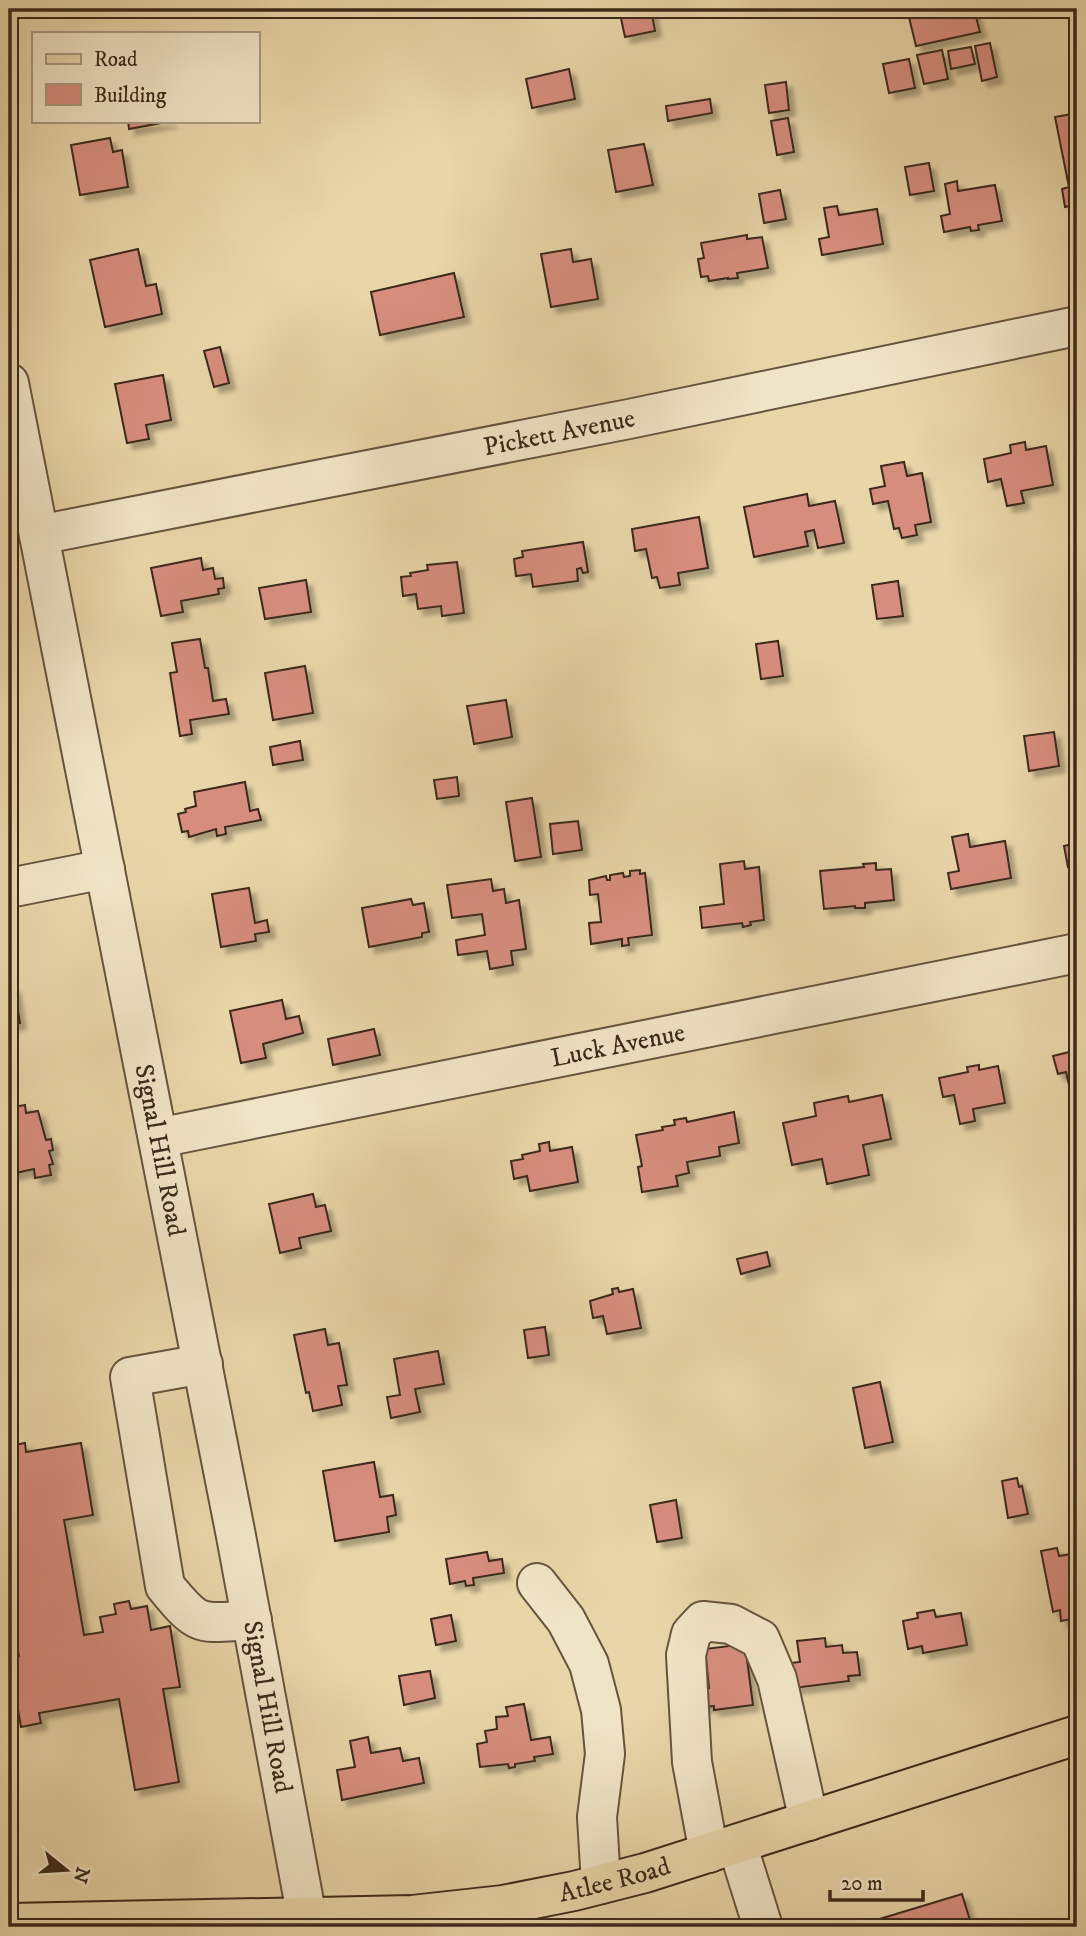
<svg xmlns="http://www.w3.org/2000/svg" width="1086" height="1936" font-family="'IM FELL DW Pica',serif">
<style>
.building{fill:#d78d7e;stroke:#3b291a;stroke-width:2;filter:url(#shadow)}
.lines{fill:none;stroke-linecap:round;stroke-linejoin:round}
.minor-casing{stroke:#66543e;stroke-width:42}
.major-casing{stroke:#3b291a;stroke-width:42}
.minor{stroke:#f0e4c6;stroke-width:38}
.major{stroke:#e8d5a8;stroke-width:38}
.labels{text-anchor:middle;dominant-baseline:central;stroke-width:5;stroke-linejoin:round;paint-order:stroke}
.street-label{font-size:26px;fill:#3b291a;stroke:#f0e4c6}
</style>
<defs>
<filter id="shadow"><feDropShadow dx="6" dy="6" stdDeviation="2" flood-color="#0004"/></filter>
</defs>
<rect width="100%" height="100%" fill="#e8d5a8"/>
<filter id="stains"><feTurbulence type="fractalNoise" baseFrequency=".00286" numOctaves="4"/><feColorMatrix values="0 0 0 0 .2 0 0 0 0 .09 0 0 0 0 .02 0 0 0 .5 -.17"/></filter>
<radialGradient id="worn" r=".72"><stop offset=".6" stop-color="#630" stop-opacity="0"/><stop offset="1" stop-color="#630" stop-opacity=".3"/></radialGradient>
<g class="building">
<polygon points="619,9 651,9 655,31 625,37"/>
<polygon points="907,9 974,9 980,32 916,46"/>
<polygon points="990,43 997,77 982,81 975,46"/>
<polygon points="971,47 975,64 951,69 948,51"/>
<polygon points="942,50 948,79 924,84 917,55"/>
<polygon points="909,59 915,88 889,93 883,64"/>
<polygon points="569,69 575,99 532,108 526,79"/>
<polygon points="786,82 789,110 769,113 765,85"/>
<polygon points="710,99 712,113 668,121 666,106"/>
<polygon points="1077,113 1077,209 1075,209 1074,205 1065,207 1062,189 1069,187 1055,117"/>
<polygon points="788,118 794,152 777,155 771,121"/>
<polygon points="128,121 172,121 129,129"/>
<polygon points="110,138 113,152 122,150 128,187 80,195 71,145"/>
<polygon points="644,144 653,185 616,192 608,150"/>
<polygon points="929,163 934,191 910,195 905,167"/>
<polygon points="957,181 958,191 995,185 1002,221 978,225 979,230 971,231 970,227 944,232 941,216 950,214 945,184"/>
<polygon points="780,190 786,219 764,223 759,194"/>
<polygon points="837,206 839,215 877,209 883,244 822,255 819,239 829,237 824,208"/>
<polygon points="747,235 747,239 762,237 768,268 737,273 738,278 728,279 728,278 709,281 708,276 701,277 698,259 704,258 701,243"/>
<polygon points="138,249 146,286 156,284 162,314 105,327 90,260"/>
<polygon points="571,249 573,262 591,259 598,299 551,307 541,254"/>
<polygon points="454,273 464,317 380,335 371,292"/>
<polygon points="220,347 229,383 214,387 204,351"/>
<polygon points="163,375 171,420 146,425 149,439 127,443 115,384"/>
<polygon points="1025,442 1026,450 1046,446 1053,485 1021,491 1024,503 1007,506 1001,479 988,482 984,459 1011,453 1010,445"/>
<polygon points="904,462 907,476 922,473 931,522 915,525 917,535 902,538 899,528 894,529 888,501 873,504 870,489 885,486 881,466"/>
<polygon points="807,494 809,506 835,501 844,543 818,548 814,530 805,532 808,546 754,557 744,507"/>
<polygon points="699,517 708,568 678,573 680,585 660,588 657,577 652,578 646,549 635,551 632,529"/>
<polygon points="583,542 588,572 583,573 581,568 577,569 578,581 533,587 531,574 516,576 514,559 523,557 522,551"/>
<polygon points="201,558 203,570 213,568 215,579 223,578 224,588 218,589 219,594 181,601 183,612 161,616 151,568"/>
<polygon points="457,562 464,613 442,616 441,606 418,609 416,594 403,596 401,577 411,576 410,573 428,570 427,565"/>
<polygon points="306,580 311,612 265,619 259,588"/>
<polygon points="898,581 903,616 877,619 872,585"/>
<polygon points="200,639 205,668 208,668 213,701 226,699 229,714 190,720 192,734 180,736 170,673 177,672 172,643"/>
<polygon points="778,641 783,676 761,679 756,644"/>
<polygon points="305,666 313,713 273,720 265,673"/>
<polygon points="506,700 512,737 474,744 467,706"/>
<polygon points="1054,732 1059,766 1029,771 1024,736"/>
<polygon points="300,741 303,760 273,765 270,747"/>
<polygon points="457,777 459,796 437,799 434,780"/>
<polygon points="245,782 250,811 258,809 261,820 225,827 226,834 217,836 216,829 189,837 188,831 182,832 178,814 186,812 185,809 196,806 194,792"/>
<polygon points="532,798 541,857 515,861 506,802"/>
<polygon points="578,821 582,850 553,854 550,824"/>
<polygon points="968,834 970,847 1005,841 1011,878 951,889 948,873 959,871 952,837"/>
<polygon points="1077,843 1077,865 1068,867 1064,846"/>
<polygon points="744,861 745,869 759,867 764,920 750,922 751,925 743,927 742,923 702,928 700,907 724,904 720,864"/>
<polygon points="876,863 876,870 891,869 894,900 865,903 865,908 855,908 855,906 824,909 820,871 864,867 863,864"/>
<polygon points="640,870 640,874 645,873 652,935 628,938 629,945 622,946 622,939 591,944 589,923 601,922 598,894 590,895 589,880 606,876 607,880 610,880 610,875 623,873 624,877 630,876 630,871"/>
<polygon points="491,879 493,891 504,889 506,903 519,900 526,949 511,951 513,965 490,969 487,951 458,955 456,940 485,935 482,914 452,918 447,885"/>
<polygon points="249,888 255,923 267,920 269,932 255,934 256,941 221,947 212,894"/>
<polygon points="411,899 413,905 424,903 429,932 422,933 422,937 369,947 362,908"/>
<polygon points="14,987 20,1023 9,1025 9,988"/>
<polygon points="282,1000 286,1019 299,1016 303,1033 263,1044 266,1058 241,1063 230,1011"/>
<polygon points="374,1029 380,1055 333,1065 328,1039"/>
<polygon points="1077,1050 1077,1097 1072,1098 1066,1072 1058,1074 1053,1056"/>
<polygon points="979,1065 979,1070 998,1066 1005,1103 973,1109 975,1121 960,1124 954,1095 943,1097 939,1078 968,1072 967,1067"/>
<polygon points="882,1095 891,1139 863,1145 869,1175 827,1184 822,1159 792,1165 783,1123 816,1116 814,1103 848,1096 849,1102"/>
<polygon points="25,1105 26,1113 38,1111 46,1140 51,1139 53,1150 49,1151 53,1164 49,1165 51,1175 35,1178 34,1169 11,1174 9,1161 9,1133 11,1133 9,1108"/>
<polygon points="734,1112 739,1143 719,1147 720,1156 687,1162 689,1173 676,1176 678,1186 642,1192 638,1167 642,1166 636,1135 663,1130 662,1127 675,1125 674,1120 686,1118 687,1122"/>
<polygon points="549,1142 550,1151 572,1147 578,1182 530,1191 527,1176 514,1179 511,1161 523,1159 522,1155 540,1151 539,1144"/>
<polygon points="313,1194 316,1207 325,1205 331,1231 299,1238 301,1248 280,1253 269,1204"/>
<polygon points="767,1252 770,1266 741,1274 737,1259"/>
<polygon points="618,1288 619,1292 633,1289 641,1328 607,1334 603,1316 593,1318 590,1301 613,1294 612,1289"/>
<polygon points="545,1327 549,1355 528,1358 524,1330"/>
<polygon points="325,1329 328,1345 339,1343 347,1385 338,1386 342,1405 313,1411 309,1392 306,1393 294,1335"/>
<polygon points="438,1351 444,1384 415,1389 420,1412 391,1418 387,1397 400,1395 394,1359"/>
<polygon points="880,1382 893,1442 865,1448 853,1388"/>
<polygon points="25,1443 26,1452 81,1443 93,1515 64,1520 84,1635 103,1632 100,1617 116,1614 114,1604 129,1601 131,1609 147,1606 151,1630 170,1626 180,1687 163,1689 179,1782 135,1790 119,1699 39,1713 41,1723 21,1727 9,1658 19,1656 9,1599 9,1446"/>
<polygon points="374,1462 380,1497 393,1495 396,1515 387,1517 389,1532 335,1541 323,1471"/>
<polygon points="1017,1478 1019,1487 1022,1486 1028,1514 1008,1518 1002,1481"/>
<polygon points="676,1500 682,1538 657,1542 650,1505"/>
<polygon points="1057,1548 1059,1556 1077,1553 1077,1618 1061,1621 1060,1610 1053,1612 1041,1551"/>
<polygon points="487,1552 489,1561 502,1559 504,1573 473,1578 474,1585 466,1586 465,1581 450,1584 446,1559"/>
<polygon points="934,1610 936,1617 961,1613 967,1645 923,1653 922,1646 908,1649 903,1621 918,1618 917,1613"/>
<polygon points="451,1615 456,1641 436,1645 431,1619"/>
<polygon points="825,1638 826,1647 842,1645 843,1653 857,1652 860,1675 848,1676 849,1681 786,1689 783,1664 800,1662 797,1641"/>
<polygon points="745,1644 753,1705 714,1710 714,1706 699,1707 697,1689 709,1688 705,1649"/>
<polygon points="430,1671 435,1698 404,1705 399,1676"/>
<polygon points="524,1704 531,1740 550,1737 553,1754 534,1757 535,1761 515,1764 515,1767 509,1768 508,1764 480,1767 477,1744 487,1742 485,1731 497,1729 496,1717 508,1716 506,1707"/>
<polygon points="368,1737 371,1753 400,1748 403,1761 419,1758 424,1783 342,1800 337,1770 355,1767 350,1741"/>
<polygon points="962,1894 972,1927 875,1927 873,1921"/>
</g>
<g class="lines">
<defs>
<g id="minor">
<path id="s1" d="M9 383 236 1536 307 1918"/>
<path id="s2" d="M39 535C235 495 433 458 629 419 779 389 928 356 1077 326"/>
<polyline points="9,888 105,869"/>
<path id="s3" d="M158 1138 1077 953"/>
<path d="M203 1364 130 1377 165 1586C200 1629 199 1623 252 1620"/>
<polyline points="537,1583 566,1620 589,1664 601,1710 605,1754 597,1817 601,1884"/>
<polyline points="737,1844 763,1927"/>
<polyline points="709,1853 692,1762 686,1655 691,1634 703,1621 731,1624 760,1639 777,1679 809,1821"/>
</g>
<g id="major">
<path id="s4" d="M9 1923 412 1915 503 1905 574 1891 645 1873 1077 1735"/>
</g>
</defs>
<use href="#minor" class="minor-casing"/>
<use href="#major" class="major-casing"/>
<use href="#minor" class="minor"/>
<use href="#major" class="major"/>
</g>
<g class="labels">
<g class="street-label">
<text stroke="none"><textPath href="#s2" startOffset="530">Pickett Avenue</textPath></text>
<text stroke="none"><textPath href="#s3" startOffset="469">Luck Avenue</textPath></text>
<text stroke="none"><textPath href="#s1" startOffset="782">Signal Hill Road</textPath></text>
<text stroke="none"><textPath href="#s1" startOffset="1349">Signal Hill Road</textPath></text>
<text stroke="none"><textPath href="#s4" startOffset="609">Atlee Road</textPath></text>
</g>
</g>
<rect width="1086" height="1936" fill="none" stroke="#e8d5a8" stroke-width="35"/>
<rect x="10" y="10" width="1065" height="1915" fill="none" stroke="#3b291a" stroke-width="3.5"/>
<rect x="18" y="18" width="1051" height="1901" fill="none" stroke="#3b291a" stroke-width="2"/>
<rect x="32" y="32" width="228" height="91" fill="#f0e4c6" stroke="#a89981" stroke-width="2"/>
<rect x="46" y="54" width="35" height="10" fill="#e8d5a8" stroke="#a89981" stroke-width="2"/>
<text x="94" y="66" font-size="21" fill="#3b291a">Road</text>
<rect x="46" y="84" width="35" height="21" fill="#d78d7e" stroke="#a89981" stroke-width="2"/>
<text x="94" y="102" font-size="21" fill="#3b291a">Building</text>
<g transform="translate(66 1870) rotate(108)" stroke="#f0e4c6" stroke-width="5" paint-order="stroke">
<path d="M0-5L12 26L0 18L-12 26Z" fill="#3b291a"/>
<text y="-10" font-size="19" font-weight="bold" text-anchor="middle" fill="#3b291a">N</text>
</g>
<path d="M830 1890v10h93v-10" fill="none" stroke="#3b291a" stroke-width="3.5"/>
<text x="841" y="1890" font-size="21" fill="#3b291a" stroke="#f0e4c6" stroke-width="5" paint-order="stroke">20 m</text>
<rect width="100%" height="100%" filter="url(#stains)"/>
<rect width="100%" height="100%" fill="url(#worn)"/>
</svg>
